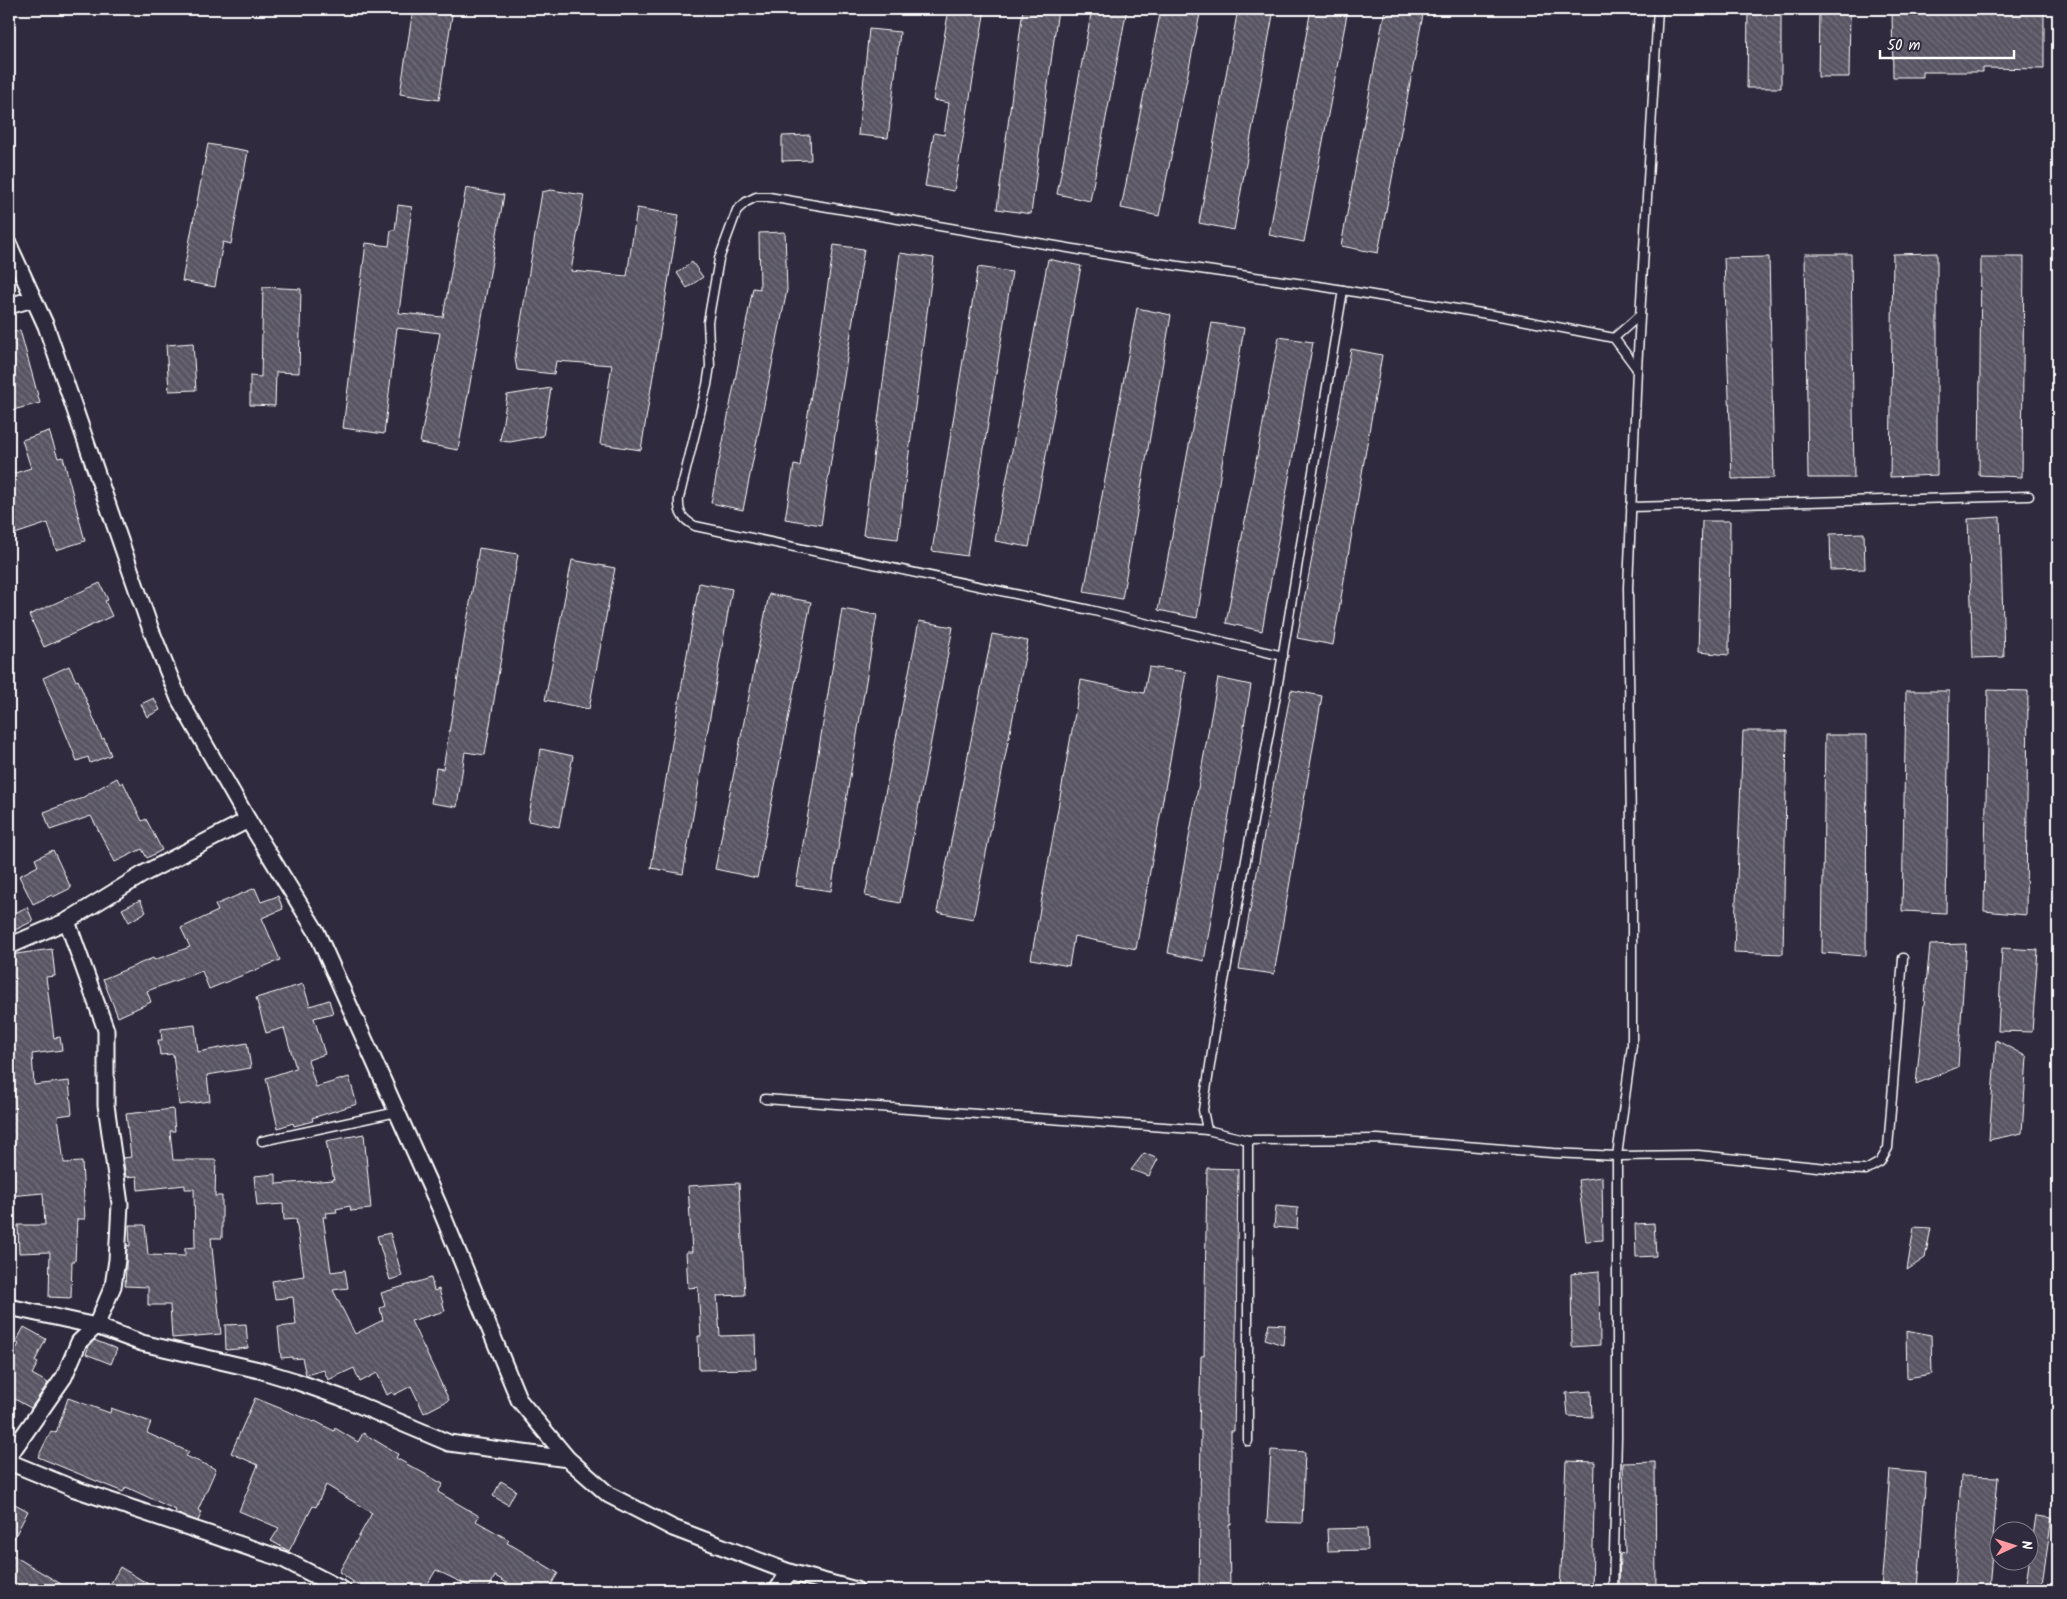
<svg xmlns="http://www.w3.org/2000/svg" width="2067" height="1599" font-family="Kalam,sans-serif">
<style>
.building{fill:url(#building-back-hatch);stroke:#fff}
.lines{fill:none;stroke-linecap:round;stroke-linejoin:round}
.lane-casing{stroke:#fff;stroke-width:11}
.street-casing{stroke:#fff;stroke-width:19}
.lane{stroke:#2f2a3d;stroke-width:8}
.street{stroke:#2f2a3d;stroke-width:15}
</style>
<defs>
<pattern id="building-back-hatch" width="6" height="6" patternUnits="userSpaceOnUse" patternTransform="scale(1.25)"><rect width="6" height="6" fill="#595564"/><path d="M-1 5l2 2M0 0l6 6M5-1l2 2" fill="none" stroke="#726e7b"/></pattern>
</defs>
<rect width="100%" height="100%" fill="#2f2a3d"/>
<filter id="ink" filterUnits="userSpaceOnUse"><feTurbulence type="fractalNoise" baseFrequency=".02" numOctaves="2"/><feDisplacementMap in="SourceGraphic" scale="10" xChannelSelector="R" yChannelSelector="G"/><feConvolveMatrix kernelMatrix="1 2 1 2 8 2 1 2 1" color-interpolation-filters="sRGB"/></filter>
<g filter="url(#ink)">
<g class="building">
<polygon points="413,9 453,9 439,100 400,94"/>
<polygon points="949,9 985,9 954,191 925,186 934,133 944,135 949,103 933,100"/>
<polygon points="1023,9 1058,9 1031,214 997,209"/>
<polygon points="1092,9 1127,9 1090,201 1057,194"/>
<polygon points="1161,9 1201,9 1159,216 1121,208"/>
<polygon points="1238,9 1274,9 1234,230 1199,223"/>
<polygon points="1311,9 1348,9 1304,242 1269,235"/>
<polygon points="1385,9 1424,9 1378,253 1341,246"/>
<polygon points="1748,9 1781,9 1781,88 1747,88"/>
<polygon points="1819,9 1850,9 1849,77 1818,77"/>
<polygon points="1892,9 2044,9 2044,69 1983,68 1983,72 1923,72 1923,77 1893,77"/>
<polygon points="869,29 900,32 888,138 858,135"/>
<polygon points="810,135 811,160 782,161 782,136"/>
<polygon points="208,144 248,151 231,244 223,242 215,287 182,281"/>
<polygon points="466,188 504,195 458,450 420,443 440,333 397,328 384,434 343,428 366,243 389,246 391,230 395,230 398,205 412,207 399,313 443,317"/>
<polygon points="551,190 584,195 571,271 627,276 637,208 679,215 641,450 600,444 612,365 556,361 554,374 517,370 515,358 542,192"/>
<polygon points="785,232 787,290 743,510 711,503 753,288 760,289 759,233"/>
<polygon points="834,245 864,249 821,525 785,519 794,465 800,466"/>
<polygon points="900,253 934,258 898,539 863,535"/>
<polygon points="1937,253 1937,475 1890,477 1893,254"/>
<polygon points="1805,254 1851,254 1854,478 1808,478"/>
<polygon points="1769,257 1774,478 1732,479 1724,258"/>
<polygon points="1981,257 2024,257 2022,477 1979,475"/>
<polygon points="1048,259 1081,266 1029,547 995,541"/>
<polygon points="692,262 703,277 687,288 677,273"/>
<polygon points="978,267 1012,272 967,556 932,551"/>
<polygon points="263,287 301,289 299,373 276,372 275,406 250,405 250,376 261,377"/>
<polygon points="1137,308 1171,315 1122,599 1084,592"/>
<polygon points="1212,323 1244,328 1197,618 1158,610"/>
<polygon points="20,330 40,403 9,411 9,333"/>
<polygon points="1279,337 1313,342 1262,631 1226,623"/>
<polygon points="193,343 196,390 169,391 166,345"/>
<polygon points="1351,349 1382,355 1333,645 1297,638"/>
<polygon points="551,388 543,436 510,442 500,441 507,395"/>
<polygon points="49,431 58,458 63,457 85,541 56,550 48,523 12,535 9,526 9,475 31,468 22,440"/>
<polygon points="2000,517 2004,657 1973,658 1968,519"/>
<polygon points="1702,521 1730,521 1729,655 1698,652"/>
<polygon points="1864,533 1865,569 1831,570 1830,534"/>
<polygon points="479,548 518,554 485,755 465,752 457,807 431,803 436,768 443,769"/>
<polygon points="572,560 615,568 589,709 545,700"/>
<polygon points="100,583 108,600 105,601 112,616 44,647 29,615"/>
<polygon points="699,583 732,589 683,874 651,868"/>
<polygon points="769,594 811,602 757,878 715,869"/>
<polygon points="842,609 877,615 831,891 796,886"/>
<polygon points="919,621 953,627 900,903 865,896"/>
<polygon points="992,634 1028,641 973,919 937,912"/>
<polygon points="69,666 76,681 78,680 102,739 104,738 111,755 90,763 88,757 77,761 43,678"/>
<polygon points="1149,667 1186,672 1136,949 1074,936 1069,966 1031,959 1081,680 1144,693"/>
<polygon points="1218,678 1251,685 1204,961 1168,953"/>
<polygon points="1291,690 1322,696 1274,974 1239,969"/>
<polygon points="1988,690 2028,691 2026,915 1984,911"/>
<polygon points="1906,691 1949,691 1946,913 1902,911"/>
<polygon points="154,698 160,710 147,717 141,704"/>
<polygon points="1743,731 1787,731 1783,954 1734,952"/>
<polygon points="1825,735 1867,735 1866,956 1822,953"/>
<polygon points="541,749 573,756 559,827 528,821"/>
<polygon points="117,778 120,784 123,782 142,821 146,819 162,850 147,858 142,849 115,862 91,816 50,830 44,812 80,799"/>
<polygon points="53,850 71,888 53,897 52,895 33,904 19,876 38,866 35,859"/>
<polygon points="255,888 261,902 278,896 283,909 262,918 280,960 209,989 202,971 147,991 151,1002 118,1017 103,979 153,958 154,960 190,947 181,928 218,911 215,905"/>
<polygon points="140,900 146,912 129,922 122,909"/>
<polygon points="27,907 33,921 9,933 9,916"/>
<polygon points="1966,944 1958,1067 1916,1084 1930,945"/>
<polygon points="2002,948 2038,950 2032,1032 1998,1031"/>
<polygon points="52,949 55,976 46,977 54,1038 60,1037 62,1050 32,1054 34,1085 69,1081 72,1114 58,1116 64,1163 82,1162 85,1219 77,1219 75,1261 72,1261 71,1298 49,1297 50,1252 19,1253 18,1225 45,1225 43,1193 9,1196 9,1166 11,1166 9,1145 9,1012 12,1012 9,991 9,955"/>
<polygon points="303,984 310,1006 329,1000 333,1013 314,1018 325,1054 308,1060 316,1087 349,1077 357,1104 312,1118 313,1121 294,1126 293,1123 278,1128 266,1078 296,1068 284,1028 266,1033 256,998"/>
<polygon points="195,1025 198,1052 247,1043 251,1068 207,1075 210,1101 179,1105 173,1054 160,1055 158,1040 162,1040 161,1029"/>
<polygon points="1996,1040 2027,1057 2022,1133 1989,1140"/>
<polygon points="173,1109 175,1131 170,1131 173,1160 216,1160 215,1196 222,1196 222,1238 211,1238 221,1334 172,1338 170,1305 148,1305 148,1287 125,1286 127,1245 130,1246 129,1225 145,1225 148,1255 185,1256 185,1248 195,1247 194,1189 185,1189 185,1185 138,1190 137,1176 126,1177 123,1158 131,1157 126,1114"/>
<polygon points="364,1134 371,1209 351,1211 350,1206 336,1209 337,1212 326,1213 327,1217 323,1217 331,1272 345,1270 348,1288 333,1290 355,1334 383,1320 380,1308 385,1306 381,1293 431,1278 434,1291 439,1289 445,1311 411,1321 449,1400 424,1413 411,1386 394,1395 392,1392 387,1395 377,1373 360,1382 354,1368 328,1380 324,1370 306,1375 302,1358 292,1359 292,1357 281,1358 278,1327 296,1325 293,1297 275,1299 272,1281 304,1276 296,1219 284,1220 283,1204 257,1206 254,1176 276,1174 276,1184 334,1180 326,1141"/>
<polygon points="1144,1153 1158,1159 1149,1176 1131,1170"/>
<polygon points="1207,1168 1238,1169 1236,1337 1234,1431 1231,1431 1231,1524 1229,1524 1230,1590 1199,1590 1201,1430 1199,1430 1201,1356 1204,1356"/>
<polygon points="1602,1177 1603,1240 1586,1241 1578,1180"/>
<polygon points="739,1183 745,1295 717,1296 720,1336 755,1335 756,1369 699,1370 698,1336 701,1336 698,1287 688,1288 686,1252 692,1252 688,1186"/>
<polygon points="1276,1206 1298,1208 1297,1229 1274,1227"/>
<polygon points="1654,1223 1656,1256 1636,1257 1635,1224"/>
<polygon points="1914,1227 1931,1228 1925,1258 1907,1270"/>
<polygon points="390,1233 402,1276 390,1280 377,1236"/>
<polygon points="1599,1271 1600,1345 1572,1347 1571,1274"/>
<polygon points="246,1324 248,1348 226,1350 225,1325"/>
<polygon points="1269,1324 1285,1325 1283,1345 1265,1339"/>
<polygon points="24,1327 46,1339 35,1361 38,1363 32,1374 48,1383 31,1408 9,1396 9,1361 19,1344 16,1342"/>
<polygon points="1906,1330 1931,1335 1932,1374 1907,1378"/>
<polygon points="94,1340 117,1349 111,1364 86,1354 89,1346"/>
<polygon points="1591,1391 1592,1417 1568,1416 1566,1393"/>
<polygon points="68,1398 110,1413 111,1408 151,1422 147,1433 189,1452 186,1456 216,1469 198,1510 202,1512 198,1521 175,1513 176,1510 126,1487 123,1492 38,1457 51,1431 56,1433"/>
<polygon points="255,1398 314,1422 315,1421 334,1431 335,1428 358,1442 363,1433 398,1454 396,1458 443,1484 438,1492 479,1516 476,1521 509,1540 507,1543 513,1546 558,1573 548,1590 520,1590 495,1576 488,1590 477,1590 436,1570 424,1590 365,1590 339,1572 372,1513 326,1485 316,1507 313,1506 289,1551 271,1541 279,1528 239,1511 258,1465 231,1453"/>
<polygon points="1271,1450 1305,1452 1302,1523 1267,1522"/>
<polygon points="1566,1461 1595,1462 1592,1590 1560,1590"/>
<polygon points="1655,1462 1656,1590 1619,1590 1620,1554 1625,1553 1623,1463"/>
<polygon points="1890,1470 1926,1473 1918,1590 1881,1590"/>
<polygon points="1961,1476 1998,1477 1989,1590 1954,1590"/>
<polygon points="501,1481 516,1490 508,1505 493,1496"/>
<polygon points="9,1501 28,1511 9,1548"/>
<polygon points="2036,1516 2052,1518 2041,1590 2025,1590"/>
<polygon points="1367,1528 1368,1550 1328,1551 1327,1529"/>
<polygon points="9,1553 71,1590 9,1590"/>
<polygon points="120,1567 158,1590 107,1590"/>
</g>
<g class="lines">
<defs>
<g id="lane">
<polyline points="1343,290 1277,689 1217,1020 1203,1110 1207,1130 1248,1140 1378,1139 1553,1153 1617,1156 1698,1155 1837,1169 1866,1170 1880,1162 1888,1148 1903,958"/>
<polyline points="1614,338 1640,315"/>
<polyline points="1631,507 2029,496"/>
<path d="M1283 656 1090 610 695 526C682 519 678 513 679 498L707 385 710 366 708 322 719 259 737 210 746 202 756 197H769L1144 261 1325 287 1511 318 1614 338 1637 369"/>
<polyline points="765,1099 1207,1130"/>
<polyline points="1248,1140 1248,1441"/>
<polyline points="262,1141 397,1112"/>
<polyline points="1613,1590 1617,1438 1617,1156 1632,1045 1632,908 1628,588 1637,369 1658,9"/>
</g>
<g id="street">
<polyline points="9,245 46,326 151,630 179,699 248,820 316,931 439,1206 519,1400 568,1459 609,1495 673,1528 789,1572 856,1590"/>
<polyline points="9,306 33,299"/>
<polyline points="9,946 67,921 145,873 248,820"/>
<polyline points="9,1307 96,1326 142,1343 259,1370 295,1381 340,1397 449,1443 568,1459"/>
<polyline points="9,1456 64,1377 79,1342 96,1326 113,1286 117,1260 120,1204 106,1105 106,1030 67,921"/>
<polyline points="9,1462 75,1489 283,1559 343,1590"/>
<polyline points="777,1590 789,1572"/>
</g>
</defs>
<use href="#lane" class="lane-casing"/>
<use href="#street" class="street-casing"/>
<use href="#lane" class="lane"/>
<use href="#street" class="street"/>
</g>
</g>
<rect width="2067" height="1599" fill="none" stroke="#2f2a3d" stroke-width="30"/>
<rect x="15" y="15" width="2037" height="1569" fill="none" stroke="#fff" stroke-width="2" filter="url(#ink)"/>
<g transform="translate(2014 1546) rotate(86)"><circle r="24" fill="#2f2a3d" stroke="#827f8b"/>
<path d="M0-4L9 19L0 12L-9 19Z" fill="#ff9aa2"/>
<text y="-8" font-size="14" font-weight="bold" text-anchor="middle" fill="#ffffff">N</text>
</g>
<path d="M1880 50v8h134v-8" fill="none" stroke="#ffffff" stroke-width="2.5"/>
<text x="1887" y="50" font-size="15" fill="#ffffff" stroke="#2f2a3d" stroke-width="4" paint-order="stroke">50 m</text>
</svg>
